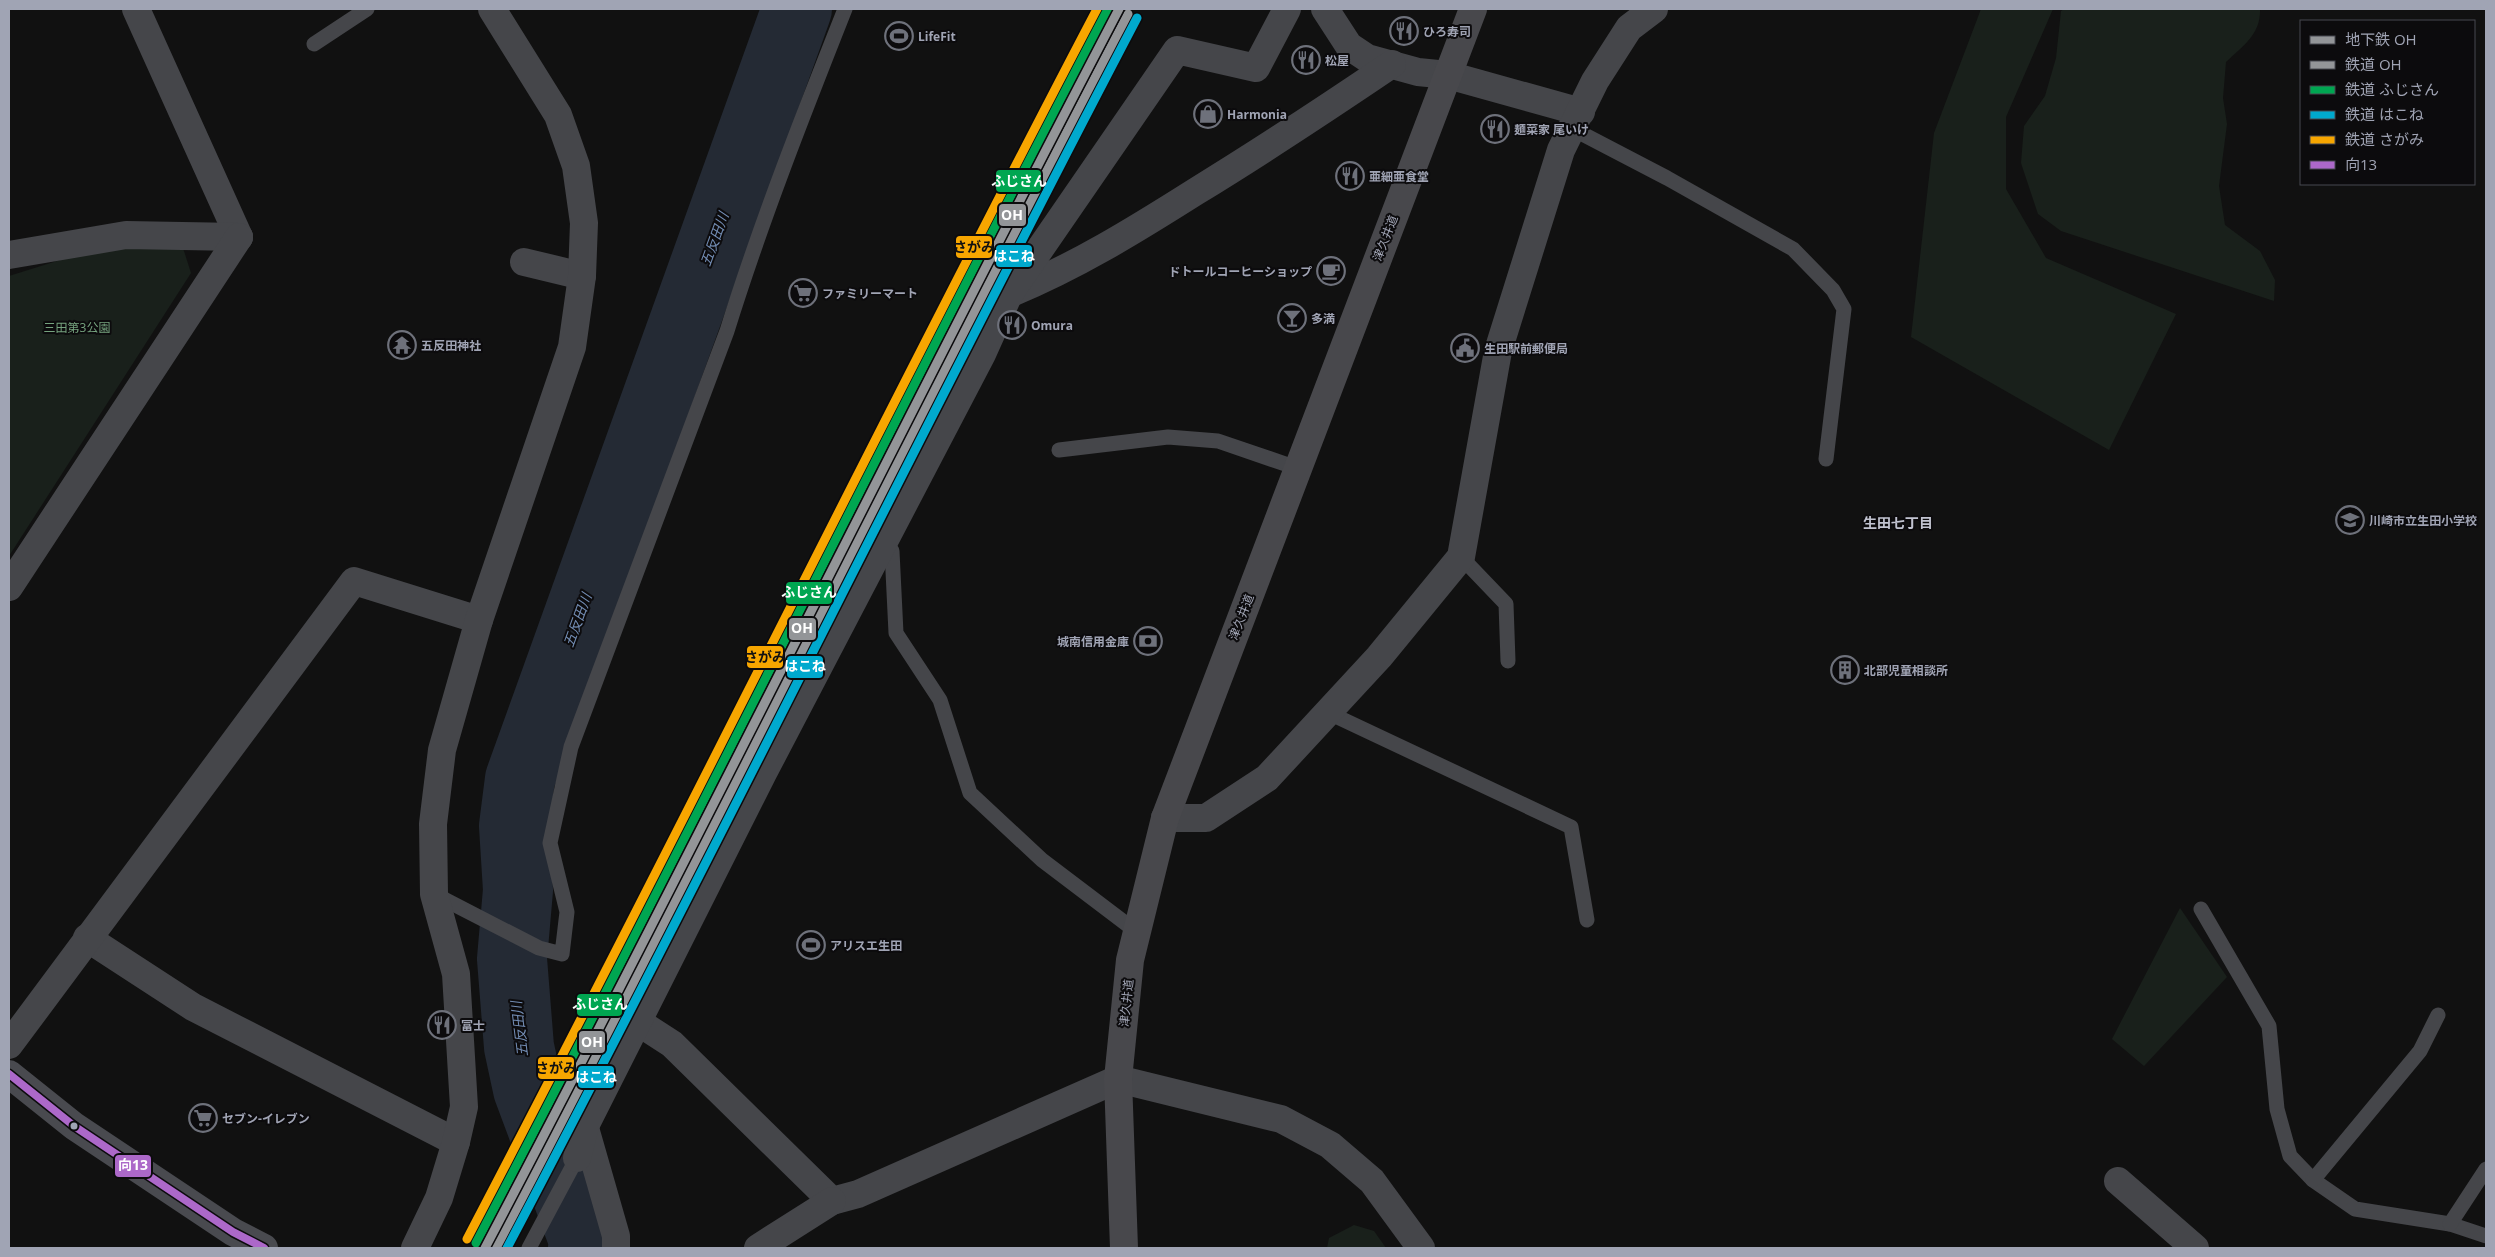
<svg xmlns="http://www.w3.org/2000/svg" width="2495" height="1257" font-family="'Open Sans','Noto Sans JP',sans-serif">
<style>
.green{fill:#19201b}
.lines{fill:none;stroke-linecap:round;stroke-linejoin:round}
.river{stroke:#242a34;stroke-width:70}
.lane{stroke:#45464a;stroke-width:15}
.street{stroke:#45464a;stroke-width:28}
.secondary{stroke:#494a4f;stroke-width:28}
.primary{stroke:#48484c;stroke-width:28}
.bus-1-casing{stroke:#0c0b0d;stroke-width:11}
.bus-1{stroke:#ac68c9;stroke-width:8}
.rail-1-casing{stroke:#0c0b0d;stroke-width:12}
.rail-2-casing{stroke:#0c0b0d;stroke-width:12}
.rail-3-casing{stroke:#0c0b0d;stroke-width:12}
.rail-4-casing{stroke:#0c0b0d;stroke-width:12}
.rail-1{stroke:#939598;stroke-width:9}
.rail-2{stroke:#00a651;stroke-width:9}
.rail-3{stroke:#00a9ce;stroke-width:9}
.rail-4{stroke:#f7a600;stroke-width:9}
.metro-1-casing{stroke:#0c0b0d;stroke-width:12}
.metro-1{stroke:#939598;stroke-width:9}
.bus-dot{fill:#a0a4b4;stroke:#0c0b0d;stroke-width:2}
.labels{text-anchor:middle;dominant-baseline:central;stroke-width:4;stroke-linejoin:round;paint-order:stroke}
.poi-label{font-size:12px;font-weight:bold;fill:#a0a4b4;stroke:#0c0b0d;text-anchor:start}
.street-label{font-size:12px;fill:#a0a4b4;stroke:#0c0b0d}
.park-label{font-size:12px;fill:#75a27e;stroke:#0c0b0d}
.water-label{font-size:14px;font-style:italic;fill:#738db4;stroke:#0c0b0d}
.neighbourhood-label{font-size:14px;font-weight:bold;fill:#c1c3d0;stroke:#0c0b0d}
.line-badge{stroke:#0c0b0d;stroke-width:2}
.badge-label{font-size:14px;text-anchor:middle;font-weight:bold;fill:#fff}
.pale-badge-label{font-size:14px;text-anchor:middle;font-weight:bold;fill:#111}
</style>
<rect width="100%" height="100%" fill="#111"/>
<g class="green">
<polygon points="1981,9 2053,9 2006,117 2006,189 2046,258 2176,314 2109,450 1911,337 1934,133"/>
<path d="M2064 9H2260C2261 34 2243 46 2226 62L2223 98 2227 124 2219 186 2225 225 2260 251 2275 280 2274 301 2061 231 2038 214 2021 163 2024 126 2045 96 2056 58 2061 11Z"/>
<polygon points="124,248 183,248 191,273 9,556 9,276 73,256"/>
<polygon points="2180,908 2227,977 2144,1066 2112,1039"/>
<polygon points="1354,1225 1374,1231 1386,1248 1327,1248 1329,1238"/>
</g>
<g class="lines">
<polyline class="river" points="583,1248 584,1240 528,1089 519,1047 512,959 518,890 514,826 520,779 797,9"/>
<g class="lane">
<polyline points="314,44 367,9"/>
<polyline points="1573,129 1667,178 1793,249 1833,290 1844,309 1826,459"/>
<polyline points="1059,450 1168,437 1218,441 1297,468"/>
<polyline points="884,541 892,551 896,633 940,700 970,793 1042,860 1137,932"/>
<polyline points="1461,557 1506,604 1508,661"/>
<polyline points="1329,713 1571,827 1587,920"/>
<path d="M434 894 539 948 562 954 567 912 550 843 571 747 727 331C761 222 803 115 845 9"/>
<polyline points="2201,909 2269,1026 2277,1109 2290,1156 2313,1180 2355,1209 2450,1224 2486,1236"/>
<polyline points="2313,1180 2420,1051 2438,1015"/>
<polyline points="2450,1224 2486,1169"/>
<polyline points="529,1248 577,1158"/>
</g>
<g class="street">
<polyline points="136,9 239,237"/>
<polyline points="1325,9 1349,46 1367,58 1418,72 1448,75 1581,112"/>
<polyline points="9,255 126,235 239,237"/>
<polyline points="524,262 582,276"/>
<path d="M1009 294C1075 267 1135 230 1195 192 1262 151 1327 108 1392 64"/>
<polyline points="9,587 239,237"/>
<polyline points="1165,818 1206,818 1267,778 1379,657 1461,557 1498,351 1561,150 1595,81 1629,28 1654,9"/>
<polyline points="87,938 193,1007 456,1142"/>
<polyline points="638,1022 672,1044 832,1201 858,1194 1118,1079 1281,1119 1330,1145 1372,1181 1421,1248"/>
<polyline points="9,1045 354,581 479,620"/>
<polyline points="585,1128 616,1236 616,1248"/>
<polyline points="577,1158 585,1126 763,773 982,354 1009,294 1177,50 1256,68 1287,9"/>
<polyline points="2118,1181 2195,1248"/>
<polyline points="415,1248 439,1198 456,1142 464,1107 456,974 434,894 433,824 442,750 479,620 572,347 582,276 584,223 576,166 558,115 492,9"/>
<polyline points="758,1248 832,1201"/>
</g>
<polyline class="secondary" points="9,1074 74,1126 233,1232 264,1248"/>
<polyline class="primary" points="1124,1248 1118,1079 1130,960 1165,818 1473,9"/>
<defs>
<polyline id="bus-1" points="9,1074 74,1126 233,1232 264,1248"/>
</defs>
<use href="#bus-1" class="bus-1-casing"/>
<use href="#bus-1" class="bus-1"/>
<defs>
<path id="rail-1" d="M496 1248C711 839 913 423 1128 14"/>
<path id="rail-2" d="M476 1243C691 834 893 418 1108 9"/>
<path id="rail-3" d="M507 1248C722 840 923 426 1137 18"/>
<path id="rail-4" d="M467 1239C681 831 883 417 1097 9"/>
</defs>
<use href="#rail-1" class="rail-1-casing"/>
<use href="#rail-2" class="rail-2-casing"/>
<use href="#rail-3" class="rail-3-casing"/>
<use href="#rail-4" class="rail-4-casing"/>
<use href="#rail-1" class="rail-1"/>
<use href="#rail-2" class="rail-2"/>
<use href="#rail-3" class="rail-3"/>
<use href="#rail-4" class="rail-4"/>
<defs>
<path id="metro-1" d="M485 1248C701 837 904 420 1119 9"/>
</defs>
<use href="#metro-1" class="metro-1-casing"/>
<use href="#metro-1" class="metro-1"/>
</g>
<defs>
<symbol id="restaurant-ring" viewBox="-11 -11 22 22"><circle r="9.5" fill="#0c0b0d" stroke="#6e717b" stroke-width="1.5"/><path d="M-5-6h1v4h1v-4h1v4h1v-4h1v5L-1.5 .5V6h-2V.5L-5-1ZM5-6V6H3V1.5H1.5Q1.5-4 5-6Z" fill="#6e717b"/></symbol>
<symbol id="stadium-ring" viewBox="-11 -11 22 22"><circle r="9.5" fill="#0c0b0d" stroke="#6e717b" stroke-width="1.5"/><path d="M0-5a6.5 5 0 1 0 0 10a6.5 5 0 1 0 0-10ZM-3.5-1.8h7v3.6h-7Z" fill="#6e717b"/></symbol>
<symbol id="shop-ring" viewBox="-11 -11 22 22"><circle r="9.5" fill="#0c0b0d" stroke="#6e717b" stroke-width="1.5"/><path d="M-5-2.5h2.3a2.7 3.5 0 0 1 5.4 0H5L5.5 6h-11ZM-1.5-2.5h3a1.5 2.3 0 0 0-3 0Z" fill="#6e717b"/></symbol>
<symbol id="cafe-ring" viewBox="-11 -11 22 22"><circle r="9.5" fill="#0c0b0d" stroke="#6e717b" stroke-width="1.5"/><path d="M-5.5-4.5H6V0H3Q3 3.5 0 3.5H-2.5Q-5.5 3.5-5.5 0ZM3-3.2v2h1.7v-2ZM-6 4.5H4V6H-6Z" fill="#6e717b"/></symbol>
<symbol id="supermarket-ring" viewBox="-11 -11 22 22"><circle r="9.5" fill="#0c0b0d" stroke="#6e717b" stroke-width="1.5"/><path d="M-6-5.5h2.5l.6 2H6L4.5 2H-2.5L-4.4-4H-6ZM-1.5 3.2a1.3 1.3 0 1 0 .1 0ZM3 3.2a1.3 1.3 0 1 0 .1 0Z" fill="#6e717b"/></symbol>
<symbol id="bar-ring" viewBox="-11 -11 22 22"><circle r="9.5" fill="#0c0b0d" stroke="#6e717b" stroke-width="1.5"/><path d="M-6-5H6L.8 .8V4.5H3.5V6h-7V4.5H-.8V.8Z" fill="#6e717b"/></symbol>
<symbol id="temple-ring" viewBox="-11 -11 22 22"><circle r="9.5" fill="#0c0b0d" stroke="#6e717b" stroke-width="1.5"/><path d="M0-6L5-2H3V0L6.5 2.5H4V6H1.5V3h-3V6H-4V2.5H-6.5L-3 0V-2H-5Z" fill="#6e717b"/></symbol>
<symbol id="civic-ring" viewBox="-11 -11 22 22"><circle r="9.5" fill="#0c0b0d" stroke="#6e717b" stroke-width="1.5"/><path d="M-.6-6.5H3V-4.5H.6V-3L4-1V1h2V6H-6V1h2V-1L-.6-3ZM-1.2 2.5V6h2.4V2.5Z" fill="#6e717b"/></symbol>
<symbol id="school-ring" viewBox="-11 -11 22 22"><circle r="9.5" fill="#0c0b0d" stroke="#6e717b" stroke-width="1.5"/><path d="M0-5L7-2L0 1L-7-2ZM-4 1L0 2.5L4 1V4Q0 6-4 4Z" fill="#6e717b"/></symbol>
<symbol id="bank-ring" viewBox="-11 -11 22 22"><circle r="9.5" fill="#0c0b0d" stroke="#6e717b" stroke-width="1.5"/><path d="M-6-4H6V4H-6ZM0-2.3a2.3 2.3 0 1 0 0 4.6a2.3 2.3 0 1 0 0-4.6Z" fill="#6e717b"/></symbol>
<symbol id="building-ring" viewBox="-11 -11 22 22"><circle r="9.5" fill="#0c0b0d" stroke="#6e717b" stroke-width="1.5"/><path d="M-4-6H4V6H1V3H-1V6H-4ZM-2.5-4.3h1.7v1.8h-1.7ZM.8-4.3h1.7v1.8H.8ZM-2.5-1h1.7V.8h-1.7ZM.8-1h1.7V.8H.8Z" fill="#6e717b"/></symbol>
</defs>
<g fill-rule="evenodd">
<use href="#restaurant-ring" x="1388" y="15" width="32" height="32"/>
<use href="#stadium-ring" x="883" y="20" width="32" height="32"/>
<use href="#restaurant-ring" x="1290" y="44" width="32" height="32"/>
<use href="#shop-ring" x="1192" y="98" width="32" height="32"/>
<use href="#restaurant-ring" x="1479" y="113" width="32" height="32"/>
<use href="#restaurant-ring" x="1334" y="160" width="32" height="32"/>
<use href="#cafe-ring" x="1315" y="255" width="32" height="32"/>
<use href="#supermarket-ring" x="787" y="277" width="32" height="32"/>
<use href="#bar-ring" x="1276" y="302" width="32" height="32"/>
<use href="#restaurant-ring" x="996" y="309" width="32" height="32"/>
<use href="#temple-ring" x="386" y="329" width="32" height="32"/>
<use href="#civic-ring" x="1449" y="332" width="32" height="32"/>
<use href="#school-ring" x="2334" y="504" width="32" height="32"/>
<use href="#bank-ring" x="1132" y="625" width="32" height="32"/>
<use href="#building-ring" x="1829" y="654" width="32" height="32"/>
<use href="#stadium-ring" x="795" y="929" width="32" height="32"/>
<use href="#restaurant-ring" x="426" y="1009" width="32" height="32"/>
<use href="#supermarket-ring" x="187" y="1102" width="32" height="32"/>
</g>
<circle class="bus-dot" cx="74" cy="1126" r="4.5"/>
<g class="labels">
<g class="poi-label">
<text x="1423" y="31">ひろ寿司</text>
<text x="918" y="36">LifeFit</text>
<text x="1325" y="60">松屋</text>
<text x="1227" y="114">Harmonia</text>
<text x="1514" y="129">麺菜家 尾いけ</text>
<text x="1369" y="176">亜細亜食堂</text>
<text x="1312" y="271" text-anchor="end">ドトールコーヒーショップ</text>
<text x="822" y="293">ファミリーマート</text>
<text x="1311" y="318">多満</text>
<text x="1031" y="325">Omura</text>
<text x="421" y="345">五反田神社</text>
<text x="1484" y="348">生田駅前郵便局</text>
<text x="2369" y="520">川崎市立生田小学校</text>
<text x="1129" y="641" text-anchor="end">城南信用金庫</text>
<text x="1864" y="670">北部児童相談所</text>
<text x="830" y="945">アリスエ生田</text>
<text x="461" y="1025">富士</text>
<text x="222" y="1118">セブン-イレブン</text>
</g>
<g class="street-label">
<text transform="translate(1385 238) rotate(-69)">津久井道</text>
<text transform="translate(1241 617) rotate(-69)">津久井道</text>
<text transform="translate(1126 1003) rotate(-84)">津久井道</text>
</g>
<g class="park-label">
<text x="77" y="327">三田第3公園</text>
</g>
<g class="water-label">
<text transform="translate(714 239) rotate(-70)">五反田川</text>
<text transform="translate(577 620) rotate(-70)">五反田川</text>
<text transform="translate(519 1029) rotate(-97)">五反田川</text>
</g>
<g class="neighbourhood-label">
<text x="1898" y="522">生田七丁目</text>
</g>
</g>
<g class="line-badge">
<rect x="995" y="169" width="47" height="24" rx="5" fill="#00a651"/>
<rect x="998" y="203" width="29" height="24" rx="5" fill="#939598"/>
<rect x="955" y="235" width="38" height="24" rx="5" fill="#f7a600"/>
<rect x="995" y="244" width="38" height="24" rx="5" fill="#00a9ce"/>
<rect x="785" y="581" width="48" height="24" rx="5" fill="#00a651"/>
<rect x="788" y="617" width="29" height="24" rx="5" fill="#939598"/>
<rect x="746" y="645" width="38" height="24" rx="5" fill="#f7a600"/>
<rect x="786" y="655" width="38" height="24" rx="5" fill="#00a9ce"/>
<rect x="576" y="993" width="47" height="24" rx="5" fill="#00a651"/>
<rect x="578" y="1030" width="28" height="24" rx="5" fill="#939598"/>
<rect x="537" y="1056" width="38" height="24" rx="5" fill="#f7a600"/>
<rect x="577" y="1065" width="38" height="24" rx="5" fill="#00a9ce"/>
<rect x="114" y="1154" width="38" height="24" rx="5" fill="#ac68c9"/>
</g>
<g class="badge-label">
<text x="1019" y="186">ふじさん</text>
<text x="1012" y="220">OH</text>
<text x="1014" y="261">はこね</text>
<text x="809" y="597">ふじさん</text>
<text x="802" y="633">OH</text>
<text x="805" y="671">はこね</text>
<text x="600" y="1009">ふじさん</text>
<text x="592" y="1047">OH</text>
<text x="596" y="1082">はこね</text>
<text x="133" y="1170">向13</text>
</g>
<g class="pale-badge-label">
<text x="974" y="252">さがみ</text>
<text x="765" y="662">さがみ</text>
<text x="556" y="1073">さがみ</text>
</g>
<rect width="2495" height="1257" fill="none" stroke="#a0a4b4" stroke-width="20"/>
<rect x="2300" y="20" width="175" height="165" fill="#0c0b0d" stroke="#474850"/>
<rect x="2310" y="36" width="25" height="8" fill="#939598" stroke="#474850"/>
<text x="2345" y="45" font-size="15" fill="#a0a4b4">地下鉄 OH</text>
<rect x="2310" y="61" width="25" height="8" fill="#939598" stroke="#474850"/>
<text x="2345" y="70" font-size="15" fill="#a0a4b4">鉄道 OH</text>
<rect x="2310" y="86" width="25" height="8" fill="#00a651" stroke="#474850"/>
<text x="2345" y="95" font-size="15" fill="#a0a4b4">鉄道 ふじさん</text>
<rect x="2310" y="111" width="25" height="8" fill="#00a9ce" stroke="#474850"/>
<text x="2345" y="120" font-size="15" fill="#a0a4b4">鉄道 はこね</text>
<rect x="2310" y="136" width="25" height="8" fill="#f7a600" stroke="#474850"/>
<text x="2345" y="145" font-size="15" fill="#a0a4b4">鉄道 さがみ</text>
<rect x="2310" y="161" width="25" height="8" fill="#ac68c9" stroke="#474850"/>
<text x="2345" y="170" font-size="15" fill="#a0a4b4">向13</text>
</svg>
